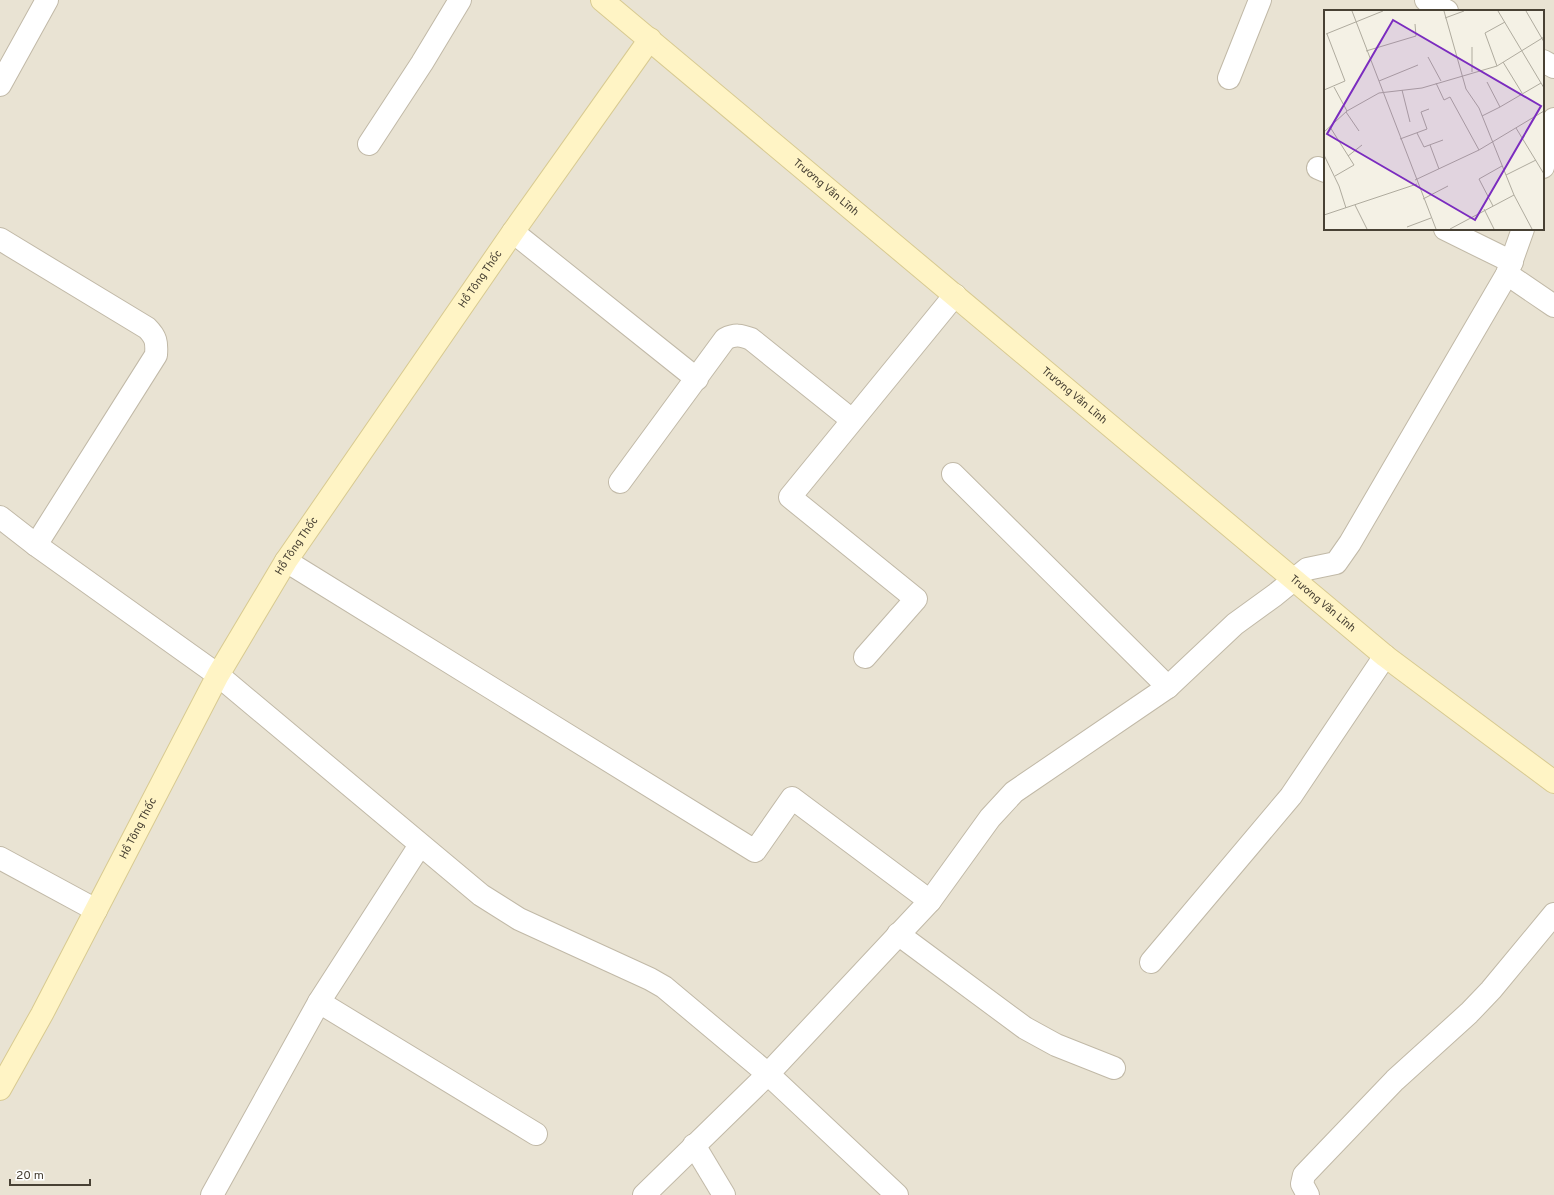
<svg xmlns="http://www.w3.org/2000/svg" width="1554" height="1195" font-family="Overpass,sans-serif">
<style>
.residential{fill:#e9e3d3;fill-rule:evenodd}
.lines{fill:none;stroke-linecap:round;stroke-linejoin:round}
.street-casing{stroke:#c1b9a7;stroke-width:24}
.secondary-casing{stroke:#d8ca91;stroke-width:24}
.street{stroke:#fff;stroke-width:22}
.secondary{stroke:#fff4c5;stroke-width:22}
.labels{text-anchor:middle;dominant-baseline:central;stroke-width:3.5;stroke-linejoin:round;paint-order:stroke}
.street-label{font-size:11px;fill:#484134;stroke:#fff}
.inset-road{fill:none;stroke:#afab9e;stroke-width:1}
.view{fill:#7b2cbf;fill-opacity:0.15;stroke:#7b2cbf;stroke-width:2}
.inset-edge{fill:none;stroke:#484134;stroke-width:2}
</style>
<rect width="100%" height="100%" fill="#f4f1e5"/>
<path class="residential" d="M0 0H1554V1195H0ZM1325 11H1543V229H1325Z"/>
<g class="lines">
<defs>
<g id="street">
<polyline points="1426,0 1447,11"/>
<polyline points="1543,61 1554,67"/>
<polyline points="1229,78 1260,0"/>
<polyline points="0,85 47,0"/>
<polyline points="369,144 422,63 460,0"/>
<polyline points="1543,167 1554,119"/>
<polyline points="1318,168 1325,171"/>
<polyline points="1445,229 1512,262"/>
<polyline points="513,232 697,379"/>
<path d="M0 239 147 328C156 337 157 342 156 355L36 545"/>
<polyline points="1507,274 1554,306"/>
<polyline points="953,474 1168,687"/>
<path d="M620 482 725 339C735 334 741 335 751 339L852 420"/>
<polyline points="0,517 36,545 218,675 481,895 519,919 650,979 664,987 768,1074 897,1195"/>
<polyline points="286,561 755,851 792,798 930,901"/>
<polyline points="865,657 916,599 790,497 955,295"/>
<polyline points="0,858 96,910"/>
<polyline points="898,934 1025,1028 1056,1045 1114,1068"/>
<polyline points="1151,962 1291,796 1385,656"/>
<polyline points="319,1002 420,845"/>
<polyline points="694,1145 724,1195"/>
<polyline points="212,1195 319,1002 536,1134"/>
<polyline points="644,1195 768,1074 930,901 990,818 1014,792 1168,687 1235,624 1275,595 1307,569 1336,563 1350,543 1507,274 1523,229"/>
<polyline points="1308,1195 1302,1184 1304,1175 1395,1080 1469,1013 1491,990 1554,914"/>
</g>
<g id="secondary">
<path id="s1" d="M602 0 1385 656 1554 782"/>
<path id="s2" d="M0 1089 42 1014 218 675 286 561 513 232 650 39"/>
</g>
</defs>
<use href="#street" class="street-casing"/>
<use href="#secondary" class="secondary-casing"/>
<use href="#street" class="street"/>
<use href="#secondary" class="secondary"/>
</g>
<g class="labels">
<g class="street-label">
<text stroke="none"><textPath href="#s1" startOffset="292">Trương Văn Lĩnh</textPath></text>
<text stroke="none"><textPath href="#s2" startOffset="943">Hồ Tông Thốc</textPath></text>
<text stroke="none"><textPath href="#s1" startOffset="616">Trương Văn Lĩnh</textPath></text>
<text stroke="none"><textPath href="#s2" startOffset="619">Hồ Tông Thốc</textPath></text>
<text stroke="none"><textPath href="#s1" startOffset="940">Trương Văn Lĩnh</textPath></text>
<text stroke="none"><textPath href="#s2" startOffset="295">Hồ Tông Thốc</textPath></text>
</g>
</g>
<g transform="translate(1324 10)">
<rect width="220" height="220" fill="#f4f1e5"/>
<path class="inset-road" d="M28 1 112 219M120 1 142 79 155 98 190 185 208 219M174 1 220 78M202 1 220 32M121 8 140 1M2 24 59 1M148 37V62M42 41 92 26 91 14M104 47 117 71M179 52 198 83M173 56 161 23 181 12M55 71 94 55M163 72 176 97 217 73M112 73 120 90 126 87 155 140M10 77 23 101M0 80 21 71 3 24M78 80 86 112M22 102 35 121M158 106 176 97M6 117 30 155 11 166M192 118 220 164M0 122 23 101 55 83 98 78 173 56 220 27M93 123 100 137 119 130M76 129 103 119 97 102 105 99M106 135 115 159M0 145 15 176 22 198M24 146 38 135M182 165 212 150M91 170 155 140 220 101M99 189 124 176M31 195 43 219M169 196 155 169 178 156M160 199 170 219M0 205 93 174M83 217 107 208M126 219 190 185"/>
<path class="view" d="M69 10 217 96 151 210 3 124Z"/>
<rect width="220" height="220" class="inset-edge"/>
</g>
<path d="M10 1179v6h80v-6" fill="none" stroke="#484134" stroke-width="2"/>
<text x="16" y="1179" font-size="12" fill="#484134" stroke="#ffffff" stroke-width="3" paint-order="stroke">20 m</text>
</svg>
